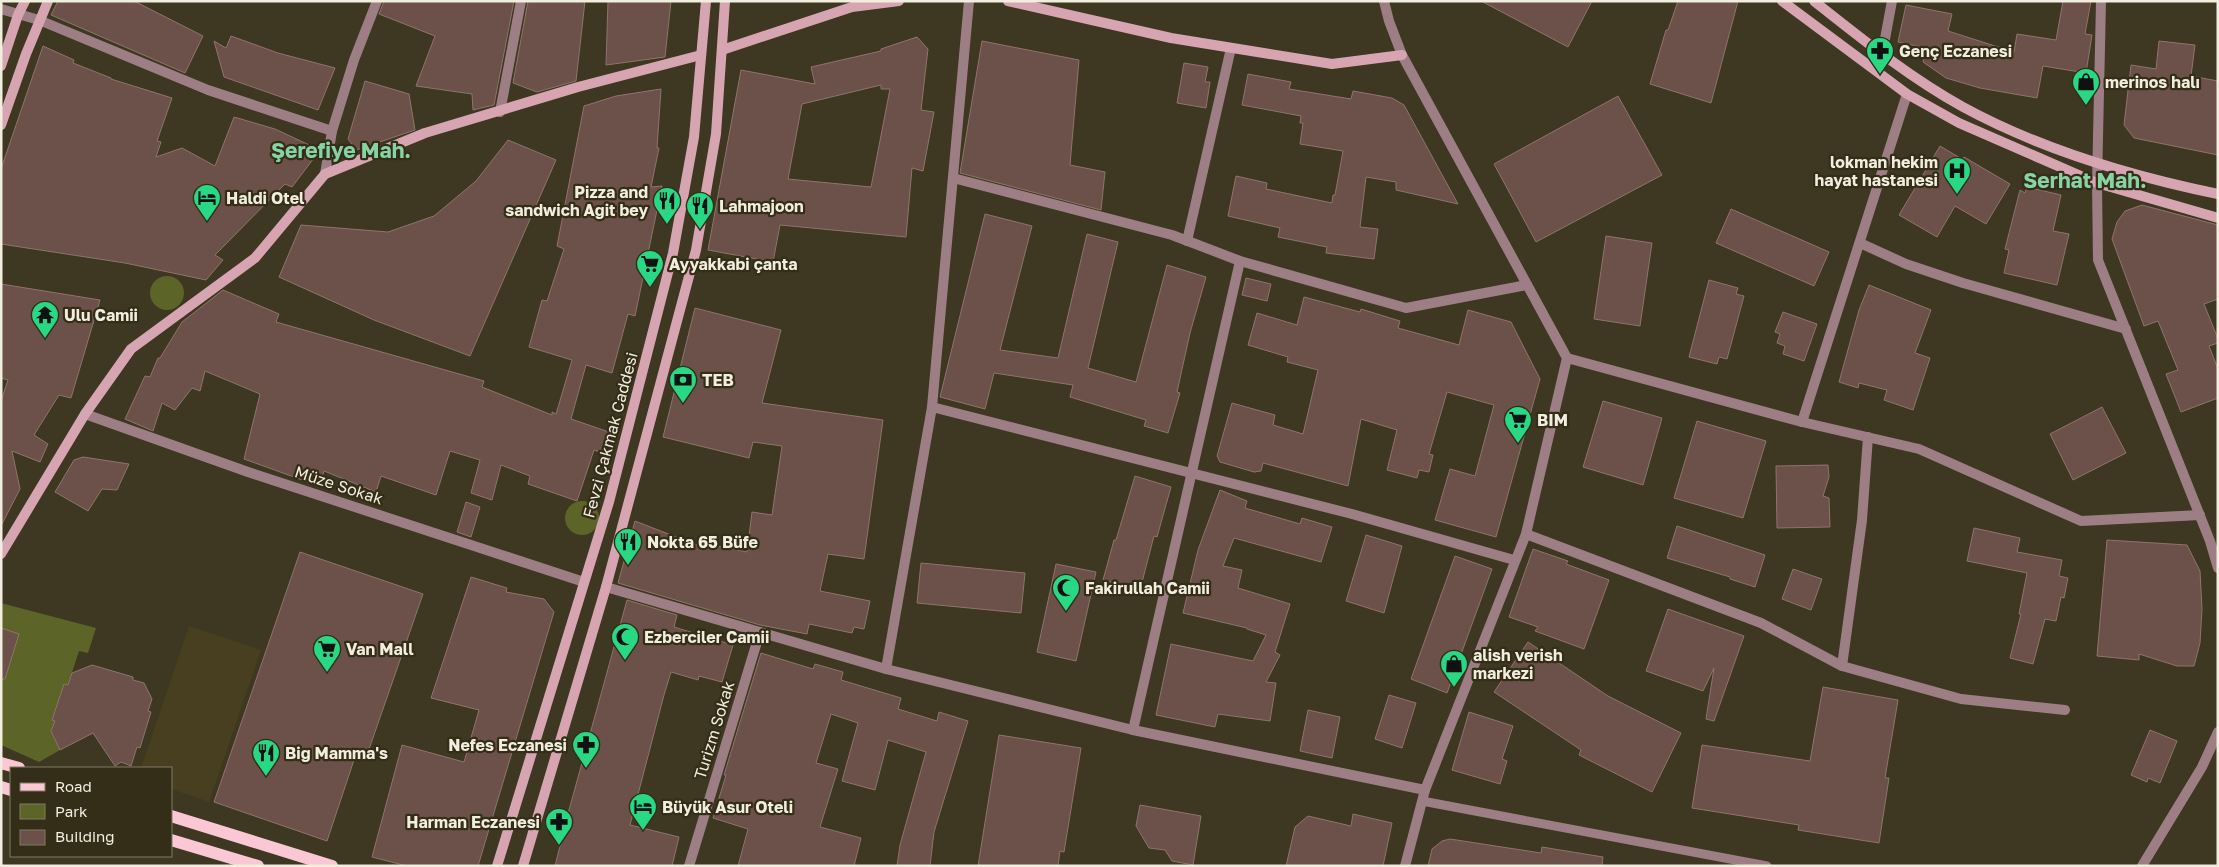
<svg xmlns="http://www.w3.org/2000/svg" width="2219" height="867" font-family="'Golos Text',sans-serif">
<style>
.built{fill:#483f21}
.green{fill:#5d6427}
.building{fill:#6b5149;stroke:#8f746b;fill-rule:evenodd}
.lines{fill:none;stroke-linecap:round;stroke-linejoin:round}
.lane{stroke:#9d7e85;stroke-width:9}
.street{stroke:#9d7e85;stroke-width:10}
.secondary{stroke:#d6a5b1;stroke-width:10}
.primary{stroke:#fac7d4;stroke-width:12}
.labels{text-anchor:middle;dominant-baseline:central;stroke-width:4.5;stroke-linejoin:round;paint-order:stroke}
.poi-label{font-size:16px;font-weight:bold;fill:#f1eddf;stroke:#342d17;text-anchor:start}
.street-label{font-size:16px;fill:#f1eddf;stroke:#342d17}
.district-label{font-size:21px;font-weight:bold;fill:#88d3a4;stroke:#342d17}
</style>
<rect width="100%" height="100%" fill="#3e3721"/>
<polygon class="built" points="189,626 261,650 209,802 171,789 171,768 141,768"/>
<g class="green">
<circle cx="167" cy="293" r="17"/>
<circle cx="582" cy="518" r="17"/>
<polygon points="1,603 96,628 88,653 79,651 68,685 64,684 52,720 55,721 51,731 60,750 39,762 1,745"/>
</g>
<g class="building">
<polygon points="58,1 134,1 203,36 185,73 51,15"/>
<polygon points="384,1 514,1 494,105 473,110 472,94 416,86 435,36 379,14"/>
<polygon points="528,1 585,1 576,81 537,92 513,83"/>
<polygon points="608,1 671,1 665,57 606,65"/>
<polygon points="1481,1 1592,1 1568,47"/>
<polygon points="1678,1 1738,1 1711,103 1650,84 1666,30 1668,30"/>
<polygon points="2063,1 2091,1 2085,34 2092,35 2086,73 2043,66 2037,98 1980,88 1946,78 1923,62 1926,48 1898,42 1906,5 1952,14 1948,31 2014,52 2017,34 2056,40"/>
<polygon points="231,36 278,53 335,68 318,110 224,77 214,41 226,48"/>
<path d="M917 37 928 49 921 110 934 112 923 171 912 168 906 237 780 225 773 262 708 250 741 70 815 84 811 67 881 51V49ZM881 85V89H890L871 187 788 179 802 104Z"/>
<polygon points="982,41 1079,60 1070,165 1105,172 1101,210 960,173"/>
<polygon points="2159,41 2195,45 2191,76 2218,81 2218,155 2134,138 2124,125 2131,65 2156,69"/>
<polygon points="43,46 74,60 73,63 111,78 111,79 172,98 157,141 161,142 156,157 182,148 215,166 234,117 275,129 320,150 292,187 285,184 215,255 223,260 206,280 125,263 1,244 1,169"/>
<polygon points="1184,63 1208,67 1205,82 1210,82 1206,108 1177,103"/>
<polygon points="1248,74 1291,82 1289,89 1351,99 1353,91 1392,98 1404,105 1458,204 1396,190 1396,182 1366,177 1360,227 1378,229 1374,259 1326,253 1327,247 1278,237 1280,228 1228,216 1236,176 1267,183 1266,189 1332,203 1333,195 1335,195 1343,151 1300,144 1303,123 1300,123 1301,116 1242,105"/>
<polygon points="365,81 409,94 415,130 356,150 348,139"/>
<polygon points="661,89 657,148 659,148 651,187 662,186 635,316 628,314 612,373 586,365 571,419 609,432 602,453 594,450 577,501 528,484 530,476 501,465 492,500 471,493 480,460 450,451 436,495 381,476 376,492 324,471 319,486 244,459 260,394 205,371 200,391 192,388 175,410 162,403 153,431 125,419 145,376 150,377 158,358 160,358 182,322 223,290 279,314 276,322 484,381 482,387 552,415 552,412 556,414 572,360 529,347 542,300 547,301 564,249 557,246 584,106 616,96"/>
<polygon points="1618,96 1662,175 1536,242 1494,164"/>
<polygon points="508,140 556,160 470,356 374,320 279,277 301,225 388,232 434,216 476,181"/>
<polygon points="1940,146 1962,159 1964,157 2010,184 1986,224 1955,206 1937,237 1899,215"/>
<polygon points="2027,187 2061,195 2053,231 2069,234 2057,285 2004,273 2009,250 2005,249 2020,190 2025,193"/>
<polygon points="2142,205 2218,225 2218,299 2204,304 2218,339 2218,343 2209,346 2218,369 2218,398 2181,412 2166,374 2178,370 2158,321 2144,326 2112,239 2117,222 2125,211"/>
<polygon points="1731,209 1829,252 1814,286 1716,243"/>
<polygon points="985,214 1032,226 1000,350 1058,358 1087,234 1118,242 1088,368 1136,382 1167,265 1206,277 1190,333 1177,392 1180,393 1168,433 1144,426 1146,420 1070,397 1073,385 994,373 985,409 940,397"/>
<polygon points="1606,236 1652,243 1640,326 1594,319"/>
<polygon points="1246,278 1271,284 1267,301 1242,295"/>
<polygon points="1709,280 1738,288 1736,294 1744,296 1727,359 1719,357 1717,364 1689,357"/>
<polygon points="1,284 100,300 71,398 59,395 34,435 48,444 40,462 12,451 20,489 1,526 1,401 8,380 1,378"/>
<polygon points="1869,285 1931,310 1915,353 1930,358 1913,410 1884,400 1887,390 1859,383 1858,388 1839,382 1859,310"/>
<polygon points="1304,297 1360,312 1361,309 1400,321 1398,328 1459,345 1468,310 1511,322 1540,379 1496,537 1435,520 1450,469 1475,476 1494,405 1447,392 1429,454 1433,455 1429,472 1419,470 1417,478 1387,470 1397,430 1361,419 1348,486 1263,463 1261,471 1254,472 1220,462 1217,456 1232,403 1275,415 1273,425 1303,434 1318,370 1287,362 1288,357 1248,345 1257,313 1297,325"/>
<polygon points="695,308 781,330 762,403 883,420 864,559 828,554 820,591 870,601 864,629 854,627 852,633 809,624 807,634 760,625 618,583 635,521 697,545 698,542 747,552 752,512 772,515 782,446 753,442 749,458 663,437"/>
<polygon points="1783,312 1817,324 1804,361 1783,354 1785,346 1777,343 1780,334 1775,332"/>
<polygon points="1603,401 1662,418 1643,485 1583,467"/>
<polygon points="2102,407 2126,453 2073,480 2050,434"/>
<polygon points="1697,421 1766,441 1743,518 1674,498"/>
<polygon points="83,457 129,464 117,490 102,489 88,511 55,492 74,460"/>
<polygon points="1828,465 1829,477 1823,496 1829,498 1830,527 1777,528 1776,466"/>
<polygon points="1135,476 1171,487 1157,537 1154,536 1140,590 1103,580 1114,540 1116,540"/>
<polygon points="1220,490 1247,501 1245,508 1300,524 1302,518 1332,527 1321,562 1234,538 1223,566 1242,570 1238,588 1290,604 1275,652 1280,655 1266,682 1276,683 1270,721 1218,714 1215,727 1156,715 1171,644 1253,661 1266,635 1247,629 1247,628 1183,613 1198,550"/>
<polygon points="466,502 480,507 471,537 457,532"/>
<polygon points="1677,526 1765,555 1755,587 1730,579 1730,577 1667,558"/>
<polygon points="1974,528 2020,538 2017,552 2062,560 2059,576 2068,578 2064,598 2061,597 2056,621 2045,619 2033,664 2010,658 2021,614 2019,614 2027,573 1967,561"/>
<polygon points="1366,535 1402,546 1384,613 1346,601"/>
<polygon points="2107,540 2187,545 2200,571 2202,609 2200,643 2194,666 2177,666 2139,654 2139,660 2097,656"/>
<polygon points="1533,549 1568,561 1566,564 1609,580 1584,649 1535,631 1538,627 1509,617"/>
<polygon points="300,552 423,594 367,755 357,751 327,841 214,802"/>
<polygon points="1455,556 1492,569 1447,693 1411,679"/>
<polygon points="921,563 1025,573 1021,613 917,603"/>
<polygon points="1056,564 1096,572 1076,661 1037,652"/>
<polygon points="1793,569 1822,579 1811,610 1782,599"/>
<polygon points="471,577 507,588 506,592 544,599 554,612 478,866 407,866 372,857 402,745 464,762 479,710 431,698"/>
<polygon points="627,600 677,615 674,627 733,645 722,682 699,676 698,680 671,672 664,695 630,825 679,837 672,866 555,866 569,810"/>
<polygon points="1668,609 1744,636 1714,721 1706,719 1714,668 1703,691 1646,671"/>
<polygon points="1,628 19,634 5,679 1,679"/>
<polygon points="1528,642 1608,696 1681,733 1652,792 1579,755 1581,750 1494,692"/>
<polygon points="761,653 813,669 815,664 843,672 841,680 901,698 898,709 937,721 939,712 968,721 934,832 930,866 897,866 900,845 926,752 888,740 875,790 842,781 858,723 831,714 816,763 838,769 820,827 861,838 854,866 738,866 748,829 713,818 726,775 724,775"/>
<polygon points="92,665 133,677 133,680 144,683 152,699 148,711 151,712 140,748 137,747 131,766 121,762 115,766 93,733 60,750 51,731 55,721 52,720 64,684 68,685 72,673"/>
<polygon points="1823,687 1898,700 1885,778 1889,778 1879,843 1798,830 1799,825 1692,808 1702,745 1810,761"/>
<polygon points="1389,695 1416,703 1402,748 1375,739"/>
<polygon points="1308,710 1340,717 1332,758 1300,751"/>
<polygon points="1469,712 1513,726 1502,759 1507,761 1500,784 1452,770"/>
<polygon points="2150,730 2177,741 2160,783 2148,778 2147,782 2131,775"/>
<polygon points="999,735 1081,748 1064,852 1060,851 1058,866 978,866"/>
<polygon points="1140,805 1201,816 1193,865 1172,861 1165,850 1149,848 1136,826"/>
<polygon points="1353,814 1392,823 1383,866 1286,866 1295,827 1308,816 1351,826"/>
<polygon points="1450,839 1541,853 1542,847 1603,857 1602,866 1428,866 1432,849 1442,841"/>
</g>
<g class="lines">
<polyline class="lane" points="1422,801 1767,866"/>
<g class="street">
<polyline points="969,1 932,407 886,669 1133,730 1425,790"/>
<polyline points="1384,1 1389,21 1402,55 1567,358 1526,534 1425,790 1405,866"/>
<polyline points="2101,1 2097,183 2098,260 2210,541 2218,568"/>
<polyline points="1,9 39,20 208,90 332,131"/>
<polyline points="1882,55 1892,1"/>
<polyline points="500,112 521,1"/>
<polyline points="325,174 332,131 354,60 377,1"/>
<polyline points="953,178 1172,235 1240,261 1406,308 1527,285"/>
<polyline points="1187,241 1231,48"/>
<polyline points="1860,243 1906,264 1963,283 2126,329"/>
<polyline points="1567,358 1802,422 1919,449 2081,521 2200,515"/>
<polyline points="932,407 1352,514 1514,560"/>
<polyline points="85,414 248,472 584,582"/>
<polyline points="1802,422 1907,94"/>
<polyline points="1526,534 1761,623 1842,666 1961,699 2065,710"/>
<polyline points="606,587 886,669"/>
<polyline points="1842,666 1862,520 1868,437"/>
<polyline points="1133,730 1240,261"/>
<polyline points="689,866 760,632"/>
<polyline points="2142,866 2202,767 2218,732"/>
</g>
<g class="secondary">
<polyline points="1008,1 1171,38 1332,64 1402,55"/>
<polyline points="1782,1 1907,94 1959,123 2097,183 2218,218"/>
<path d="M1814 1C1862 39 1909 77 1963 107 2042 150 2130 176 2218 194"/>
<polyline points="722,50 852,7 899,1"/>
<polyline points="1,66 18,15 25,1"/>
<polyline points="1,125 26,54 48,1"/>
<polyline points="1,554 85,414 131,349 255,258 325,174 425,133 578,87 701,55"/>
<polyline points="497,866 609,502 673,253 694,137 706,1"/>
<polyline points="523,866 606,587 696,250 716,134 725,1"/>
</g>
<g class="primary">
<polyline points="1,763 19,768"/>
<polyline points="1,787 11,790"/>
<polyline points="171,816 332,866"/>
<polyline points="171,840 258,866"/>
</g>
</g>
<defs>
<symbol id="pharmacy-pin" viewBox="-11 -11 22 30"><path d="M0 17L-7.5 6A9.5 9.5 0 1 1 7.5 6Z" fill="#28d885" stroke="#342d17"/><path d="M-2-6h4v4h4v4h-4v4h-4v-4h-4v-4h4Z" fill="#111"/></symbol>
<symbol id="shop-pin" viewBox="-11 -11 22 30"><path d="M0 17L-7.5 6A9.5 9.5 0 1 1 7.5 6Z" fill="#28d885" stroke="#342d17"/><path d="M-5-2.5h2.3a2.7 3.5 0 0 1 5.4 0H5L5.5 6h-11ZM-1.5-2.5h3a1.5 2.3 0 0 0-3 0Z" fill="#111"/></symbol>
<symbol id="hospital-pin" viewBox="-11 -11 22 30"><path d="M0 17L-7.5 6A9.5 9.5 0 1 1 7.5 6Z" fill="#28d885" stroke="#342d17"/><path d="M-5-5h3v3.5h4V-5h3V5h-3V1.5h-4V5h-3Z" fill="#111"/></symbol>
<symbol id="hotel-pin" viewBox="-11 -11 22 30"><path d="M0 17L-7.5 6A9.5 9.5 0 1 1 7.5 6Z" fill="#28d885" stroke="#342d17"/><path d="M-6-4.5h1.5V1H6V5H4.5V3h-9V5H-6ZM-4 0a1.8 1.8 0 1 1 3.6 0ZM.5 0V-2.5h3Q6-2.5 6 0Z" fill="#111"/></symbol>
<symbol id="restaurant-pin" viewBox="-11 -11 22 30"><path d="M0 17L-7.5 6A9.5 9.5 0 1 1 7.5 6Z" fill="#28d885" stroke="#342d17"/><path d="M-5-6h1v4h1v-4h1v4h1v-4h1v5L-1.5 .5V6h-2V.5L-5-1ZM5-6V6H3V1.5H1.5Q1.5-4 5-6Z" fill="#111"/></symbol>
<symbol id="supermarket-pin" viewBox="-11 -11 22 30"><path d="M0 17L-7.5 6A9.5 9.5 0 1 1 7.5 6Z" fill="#28d885" stroke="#342d17"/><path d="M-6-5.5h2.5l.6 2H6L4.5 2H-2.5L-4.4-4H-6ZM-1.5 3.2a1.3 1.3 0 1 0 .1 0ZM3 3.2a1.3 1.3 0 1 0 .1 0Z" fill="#111"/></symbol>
<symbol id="temple-pin" viewBox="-11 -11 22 30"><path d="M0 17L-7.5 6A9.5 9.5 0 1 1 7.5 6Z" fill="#28d885" stroke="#342d17"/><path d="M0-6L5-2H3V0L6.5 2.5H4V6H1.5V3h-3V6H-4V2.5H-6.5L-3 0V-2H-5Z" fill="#111"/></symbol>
<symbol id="bank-pin" viewBox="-11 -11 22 30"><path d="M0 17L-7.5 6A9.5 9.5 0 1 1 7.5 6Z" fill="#28d885" stroke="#342d17"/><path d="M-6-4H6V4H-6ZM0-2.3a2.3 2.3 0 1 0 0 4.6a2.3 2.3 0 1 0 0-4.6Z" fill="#111"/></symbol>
<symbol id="mosque-pin" viewBox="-11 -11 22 30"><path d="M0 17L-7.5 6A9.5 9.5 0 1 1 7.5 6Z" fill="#28d885" stroke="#342d17"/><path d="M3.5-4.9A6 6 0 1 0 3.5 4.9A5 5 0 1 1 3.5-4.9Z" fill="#111"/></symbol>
</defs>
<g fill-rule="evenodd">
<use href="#pharmacy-pin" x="1864" y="35" width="32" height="43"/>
<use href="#shop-pin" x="2070" y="66" width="32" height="43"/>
<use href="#hospital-pin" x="1941" y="155" width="32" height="43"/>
<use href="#hotel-pin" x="191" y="182" width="32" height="43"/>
<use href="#restaurant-pin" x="651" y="185" width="32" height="43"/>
<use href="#restaurant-pin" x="684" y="190" width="32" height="43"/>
<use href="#supermarket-pin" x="634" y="248" width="32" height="43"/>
<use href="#temple-pin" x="29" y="299" width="32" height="43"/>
<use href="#bank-pin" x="667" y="364" width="32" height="43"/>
<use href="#supermarket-pin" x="1502" y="404" width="32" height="43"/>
<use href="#restaurant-pin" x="612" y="526" width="32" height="43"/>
<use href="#mosque-pin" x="1050" y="572" width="32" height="43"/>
<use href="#mosque-pin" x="609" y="621" width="32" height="43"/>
<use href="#supermarket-pin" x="311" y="633" width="32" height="43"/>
<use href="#shop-pin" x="1438" y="648" width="32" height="43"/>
<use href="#pharmacy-pin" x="570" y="729" width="32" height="43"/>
<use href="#restaurant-pin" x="250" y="737" width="32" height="43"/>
<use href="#hotel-pin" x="627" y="791" width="32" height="43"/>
<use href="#pharmacy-pin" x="543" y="806" width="32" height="43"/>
</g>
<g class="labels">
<g class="poi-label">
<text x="1899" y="51">Genç Eczanesi</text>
<text x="2105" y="82">merinos halı</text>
<text x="1938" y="162" text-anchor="end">lokman hekim<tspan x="1938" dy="18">hayat hastanesi</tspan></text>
<text x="648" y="192" text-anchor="end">Pizza and<tspan x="648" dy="18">sandwich Agit bey</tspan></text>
<text x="226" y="198">Haldi Otel</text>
<text x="719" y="206">Lahmajoon</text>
<text x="669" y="264">Ayyakkabi çanta</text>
<text x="64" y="315">Ulu Camii</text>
<text x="702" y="380">TEB</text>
<text x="1537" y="420">BIM</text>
<text x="647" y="542">Nokta 65 Büfe</text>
<text x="1085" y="588">Fakirullah Camii</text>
<text x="644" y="637">Ezberciler Camii</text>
<text x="346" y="649">Van Mall</text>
<text x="1473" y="655">alish verish<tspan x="1473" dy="18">markezi</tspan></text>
<text x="567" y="745" text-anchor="end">Nefes Eczanesi</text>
<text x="285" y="753">Big Mamma's</text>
<text x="662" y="807">Büyük Asur Oteli</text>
<text x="540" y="822" text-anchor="end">Harman Eczanesi</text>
</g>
<g class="street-label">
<text transform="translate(610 435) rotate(-75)">Fevzi Çakmak Caddesi</text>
<text transform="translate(339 485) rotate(18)">Müze Sokak</text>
<text transform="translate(714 730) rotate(-73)">Turizm Sokak</text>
</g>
<g class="district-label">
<text x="341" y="150">Şerefiye Mah.</text>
<text x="2085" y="180">Serhat Mah.</text>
</g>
</g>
<rect width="2219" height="867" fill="none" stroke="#f1eddf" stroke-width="5"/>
<rect x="10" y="767" width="162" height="90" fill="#342d17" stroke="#807a67"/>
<rect x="20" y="783" width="25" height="8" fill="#fac7d4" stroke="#807a67"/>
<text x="55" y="792" font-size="15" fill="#f1eddf">Road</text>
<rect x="20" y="804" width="25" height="15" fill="#5d6427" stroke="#807a67"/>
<text x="55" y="817" font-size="15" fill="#f1eddf">Park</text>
<rect x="20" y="830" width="25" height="15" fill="#6b5149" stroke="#807a67"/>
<text x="55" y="842" font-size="15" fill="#f1eddf">Building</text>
</svg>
